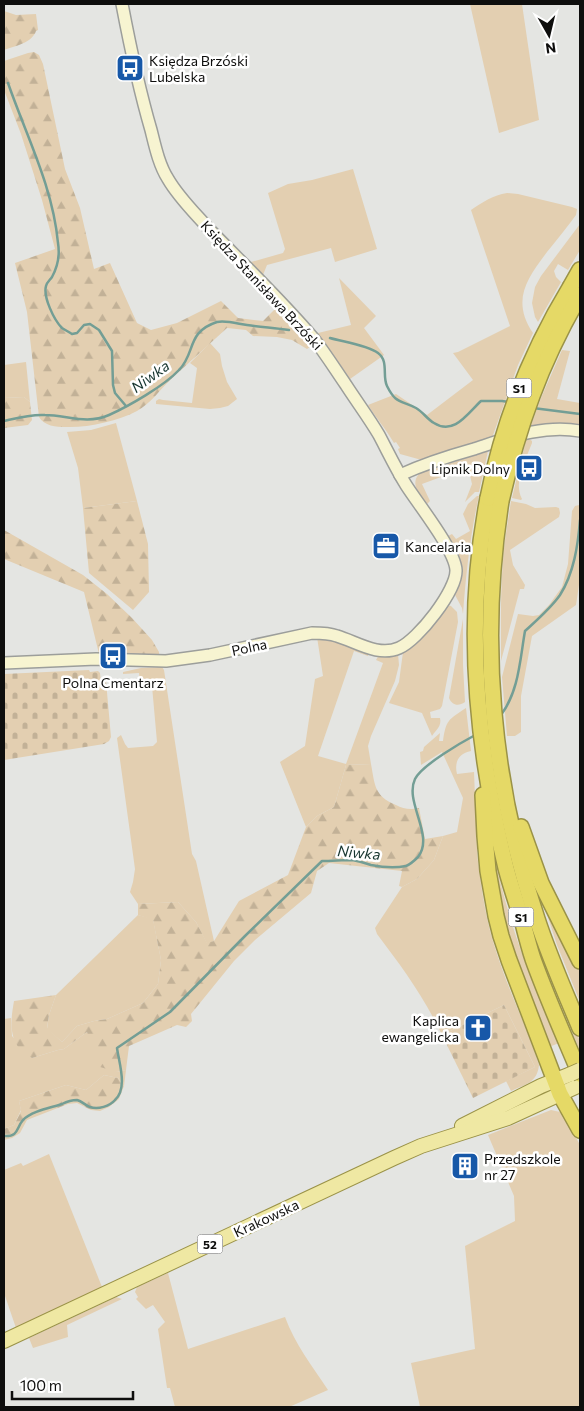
<svg xmlns="http://www.w3.org/2000/svg" width="584" height="1411" font-family="Commissioner,sans-serif">
<style>
.grass{fill:#e3cfb1}
.forest{fill:url(#forest-firs)}
.cemetery{fill:url(#cemetery-stones)}
.lines{fill:none;stroke-linecap:round;stroke-linejoin:round}
.stream{stroke:#739e95;stroke-width:2.5}
.secondary-casing{stroke:#9c9e9b;stroke-width:14}
.primary-casing{stroke:#9a9247;stroke-width:16}
.highway-casing{stroke:#9a9247;stroke-width:18}
.secondary{stroke:#f7f4d1;stroke-width:11}
.primary{stroke:#efe8a3;stroke-width:14}
.highway{stroke:#e5d966;stroke-width:15}
.primary-bridge-casing{stroke:#9a9247;stroke-width:16;stroke-linecap:butt}
.highway-bridge-casing{stroke:#9a9247;stroke-width:18;stroke-linecap:butt}
.primary-bridge{stroke:#efe8a3;stroke-width:14}
.highway-bridge{stroke:#e5d966;stroke-width:15}
.labels{text-anchor:middle;dominant-baseline:central;stroke-width:5;stroke-linejoin:round;paint-order:stroke}
.shield{fill:#fff;stroke:#565656;stroke-width:1}
.shield-label{font-size:12px;font-weight:bold;fill:#0e0e0d}
.poi-label{font-size:14px;fill:#0e0e0d;stroke:#fff;text-anchor:start}
.street-label{font-size:14px;fill:#0e0e0d;stroke:#fff}
.water-label{font-size:15px;font-style:italic;fill:#15342e;stroke:#fff}
</style>
<defs>
<pattern id="forest-firs" width="22" height="20" patternUnits="userSpaceOnUse" patternTransform="scale(1.25)"><rect width="22" height="20" fill="#e3cfb1"/><path d="M5 1l3.5 6h-7zM16 11l3.5 6h-7z" fill="#c2b197"/></pattern>
<pattern id="cemetery-stones" width="16" height="16" patternUnits="userSpaceOnUse" patternTransform="scale(1.25)"><rect width="16" height="16" fill="#e3cfb1"/><path d="M2 7V4a2 2 0 0 1 4 0v3zM10 15v-3a2 2 0 0 1 4 0v3z" fill="#c2b197"/></pattern>
</defs>
<rect width="100%" height="100%" fill="#e4e5e2"/>
<g class="grass">
<polygon points="470,4 522,4 539,120 499,133"/>
<polygon points="353,169 377,249 335,262 331,248 267,265 263,275 251,262 283,253 285,249 268,193 288,184 312,180"/>
<path d="M507 193 518 194 572 207 577 209 576 215C567 227 557 240 547 252 527 279 511 300 533 333L518 365 492 438 421 460 420 459H418L400 454 398 449 400 448 396 442 394 443C386 429 376 418 368 405L396 394 427 415 473 380 453 353 458 352 510 326 471 210C483 202 493 195 507 193Z"/>
<polygon points="580,224 580,250 568,270 558,264 554,271 556,277 561,282 538,322 535,317 532,303 535,287 541,276"/>
<polygon points="339,278 376,316 364,328 384,355 350,379 318,333 351,325"/>
<polygon points="210,343 220,354 222,366 227,382 237,399 228,406 220,408 210,409 156,404 156,401 159,399 163,400 192,403 197,368 190,363"/>
<polygon points="562,350 570,351 557,399 580,403 580,427 530,428 541,398"/>
<polygon points="26,362 30,402 24,397 4,398 4,365"/>
<polygon points="116,423 137,501 83,508 78,468 67,432 91,430"/>
<path d="M529 439 532 441V443C526 459 513 482 522 499L521 500 512 498 526 440Z"/>
<path d="M488 451 479 492H475L465 502 472 484 468 467 422 484 430 501 427 504C420 494 409 484 420 473Z"/>
<path d="M477 496H479C470 535 466 574 463 614L462 608 455 595C461 580 468 571 457 555L459 553 448 536 452 534 456 539 470 531 463 514 468 504Z"/>
<path d="M511 501 526 504 535 508 556 507 559 508 560 513 559 517 510 550 513 565 525 585 524 589H520L501 661C501 621 500 580 505 540 507 527 509 514 511 501Z"/>
<polygon points="579,505 580,506 580,578 576,605 532,636 521,696 521,732 515,736 507,736 502,677 518,614 533,616 539,615 549,605 562,587 568,564 572,511 575,506"/>
<path d="M447 605 451 606 457 612 458 622 442 706 440 709 430 712 431 718H440C442 726 436 730 432 736L422 713 389 703 399 682 403 652Z"/>
<path d="M463 619V665L465 702C458 707 452 705 449 698Z"/>
<polygon points="317,637 343,642 369,653 368,656 354,651 318,756 346,764 383,663 376,660 379,655 392,656 398,654 399,665 395,681 371,736 368,746 371,764 346,765 334,807 317,816 306,827 280,762 305,746 315,679 323,676"/>
<polygon points="162,667 164,670 192,854 196,861 214,941 207,944 196,922 178,902 138,904 130,892 133,882 135,869 117,738 121,735 125,744 128,748 153,746 157,742 152,686 148,681 140,682 139,673 123,674 123,672 141,668"/>
<path d="M466 708 471 751C459 753 454 762 457 774L474 772 477 848V853C481 887 486 922 497 954 509 992 527 1027 539 1065 537 1083 526 1084 511 1091L506 1081 535 1067 504 1005 442 1035C424 997 402 967 377 934L375 928 402 887 417 879 434 860 443 836 457 832 463 798 442 752 421 765 420 752 423 751 424 747 440 733 439 741H443C446 720 448 720 466 708Z"/>
<polygon points="492,750 556,983 580,1041 580,1051 540,955 509,856"/>
<path d="M492 848C500 883 509 917 521 951 532 982 546 1012 559 1043L549 1047 513 953 499 901Z"/>
<polygon points="537,884 580,970 580,1002 557,945"/>
<polygon points="138,915 153,919 161,960 158,984 143,1003 107,1019 94,1021 77,1026 62,1042 47,1029 49,1015 56,995"/>
<polygon points="11,1018 12,1036 32,1058 58,1050 64,1049 87,1032 117,1072 126,1070 124,1086 118,1078 104,1075 86,1090 66,1085 19,1101 21,1110 14,1125 4,1129 4,1019"/>
<polygon points="551,1110 560,1112 563,1114 580,1145 580,1407 420,1407 411,1363 475,1349 465,1246 515,1221 514,1196 488,1135"/>
<polygon points="49,1154 102,1287 16,1328 4,1293 4,1170 21,1163 23,1166"/>
<path d="M168 1273 188 1349 285 1317C295 1344 312 1366 328 1390L289 1407H175L170 1388H167L158 1329 165 1322 153 1305 146 1309 136 1299 138 1297 135 1292 137 1287Z"/>
<polygon points="116,1297 122,1299 67,1325 68,1337 33,1348 29,1338"/>
</g>
<g class="forest">
<path d="M4 11 16 15 36 14 38 30 36 31C32 43 15 46 4 50Z"/>
<path d="M34 52 39 55 43 64 65 169 80 208 94 269 110 263 137 323 151 330 177 323 221 301 238 318 263 321 275 309 310 347 307 349 292 340 277 337 253 336 246 330 227 328C208 345 189 363 170 380 160 390 150 404 137 411 118 421 87 428 66 427 56 427 44 426 39 417L27 312 15 263 55 249 42 200 21 134 4 90V61L28 53Z"/>
<polygon points="24,397 30,402 32,420 28,425 4,428 4,398"/>
<polygon points="137,501 148,544 149,592 133,610 89,573 83,508"/>
<polygon points="4,530 83,575 107,594 132,618 152,640 159,652 159,655 99,654 84,592 4,559"/>
<path d="M371 764C375 785 374 796 396 805 403 809 411 810 419 808L425 839 443 836 434 860 417 879 402 887 399 886 402 871 329 863 317 871 311 893 255 940 234 961 191 1014 192 1021 186 1027 177 1025 129 1046 126 1070 117 1072 100 1067 87 1032 64 1049 58 1050 32 1058C29 1056 25 1054 22 1051 8 1038 11 1018 14 1001L56 995 49 1015 47 1028 62 1042 77 1026 94 1021 107 1019 143 1003 158 984 161 960 153 920 138 915V904L178 902 196 922 207 943 214 941 239 901 288 875 306 827 317 816 334 807 346 765Z"/>
<polygon points="104,1075 118,1078 124,1086 119,1099 109,1107 100,1111 91,1110 77,1103 68,1104 27,1120 20,1133 12,1138 4,1140 4,1129 14,1125 21,1111 19,1101 66,1085 86,1090"/>
</g>
<g class="cemetery">
<polygon points="89,670 90,672 98,671 100,673 101,682 106,681 111,737 109,741 104,744 4,760 4,674"/>
<polygon points="504,1005 535,1067 473,1098 442,1035"/>
</g>
<g class="lines">
<g class="stream">
<path d="M8 83C26 135 53 187 58 243 60 255 58 266 52 277 50 280 47 282 46 286 43 297 54 320 62 328 65 330 69 332 72 334L77 333 84 325 90 324 99 330 112 351 113 385 115 393 126 406"/>
<path d="M330 338C344 342 367 345 378 353 389 361 382 376 387 386 396 404 400 400 416 408 423 412 427 419 434 423 454 436 468 413 481 401H502L509 402"/>
<polyline points="533,408 580,414"/>
<path d="M4 421C17 418 31 414 45 415 67 415 86 425 109 415 129 406 164 386 179 370 196 353 186 332 217 322 226 320 239 324 247 325 261 327 275 328 289 330"/>
<path d="M501 715C519 691 520 659 525 631 537 620 551 608 560 595 574 573 578 545 580 520"/>
<path d="M4 1136C19 1137 16 1128 23 1120 32 1111 50 1108 62 1104 66 1102 72 1100 77 1100 82 1101 86 1106 90 1107 98 1110 110 1106 115 1100 128 1088 119 1063 117 1048L170 1012 245 936 322 861C332 861 342 860 352 860 359 861 365 863 371 865 381 867 396 868 406 866 411 864 414 861 418 857 435 836 404 802 415 779 422 765 462 742 477 734"/>
</g>
<defs>
<g id="secondary">
<path d="M400 475C424 464 449 456 474 449 508 438 544 424 580 431"/>
<path d="M4 663 96 659 166 661 210 655 312 633C321 633 329 633 337 636 357 642 378 657 399 648 418 640 457 590 456 570 455 550 418 504 406 485 396 469 388 452 379 435 369 418 357 402 346 385 335 369 325 353 314 339 281 300 244 265 209 229 195 213 179 198 168 179 159 165 155 146 151 130 139 89 130 46 122 4"/>
</g>
<g id="primary">
<polyline points="462,1126 541,1086 571,1074"/>
<polyline points="4,1341 394,1158 421,1146 508,1118 580,1085"/>
</g>
<g id="highway">
<polyline points="571,286 580,270"/>
<path d="M488 498C464 621 476 747 506 868 511 887 517 904 523 923 526 935 529 947 533 959 547 998 564 1036 580 1074"/>
<path d="M501 501C479 641 492 785 537 919 549 956 565 992 580 1028"/>
<polyline points="483,795 485,836 488,871 496,916 501,936 509,960 560,1094 580,1130"/>
<polyline points="521,827 541,883 580,961"/>
</g>
</defs>
<use href="#secondary" class="secondary-casing"/>
<use href="#primary" class="primary-casing"/>
<use href="#highway" class="highway-casing"/>
<use href="#secondary" class="secondary"/>
<use href="#primary" class="primary"/>
<use href="#highway" class="highway"/>
<defs>
<polyline id="primary-bridge" points="571,1074 580,1070"/>
<g id="highway-bridge">
<path d="M488 498C503 422 531 352 571 286"/>
<path d="M501 501C518 426 541 362 580 295"/>
</g>
</defs>
<use href="#primary-bridge" class="primary-bridge-casing"/>
<use href="#highway-bridge" class="highway-bridge-casing"/>
<use href="#primary-bridge" class="primary-bridge"/>
<use href="#highway-bridge" class="highway-bridge"/>
</g>
<defs>
<symbol id="bus-square" viewBox="-11 -11 22 22"><rect x="-9" y="-9" width="18" height="18" rx="4" fill="#1758a8" stroke="#fff"/><path d="M-5-6H5V4H4V6H2V4H-2V6H-4V4H-5ZM-3.5-4V0h7V-4ZM-3.5 1.2v1.5H-2V1.2ZM2 1.2v1.5H3.5V1.2Z" fill="#fff"/></symbol>
<symbol id="office-square" viewBox="-11 -11 22 22"><rect x="-9" y="-9" width="18" height="18" rx="4" fill="#1758a8" stroke="#fff"/><path d="M-6-3h4V-5.5h4V-3h4V5H-6ZM-1-4.5V-3h2v-1.5ZM-6 0V1H6V0Z" fill="#fff"/></symbol>
<symbol id="church-square" viewBox="-11 -11 22 22"><rect x="-9" y="-9" width="18" height="18" rx="4" fill="#1758a8" stroke="#fff"/><path d="M-1.2-6h2.4v3.5h3.3v2.4h-3.3V6h-2.4V-.1h-3.3v-2.4h3.3Z" fill="#fff"/></symbol>
<symbol id="building-square" viewBox="-11 -11 22 22"><rect x="-9" y="-9" width="18" height="18" rx="4" fill="#1758a8" stroke="#fff"/><path d="M-4-6H4V6H1V3H-1V6H-4ZM-2.5-4.3h1.7v1.8h-1.7ZM.8-4.3h1.7v1.8H.8ZM-2.5-1h1.7V.8h-1.7ZM.8-1h1.7V.8H.8Z" fill="#fff"/></symbol>
</defs>
<g fill-rule="evenodd">
<use href="#bus-square" x="114" y="52" width="32" height="32"/>
<use href="#bus-square" x="513" y="452" width="32" height="32"/>
<use href="#office-square" x="370" y="530" width="32" height="32"/>
<use href="#bus-square" x="97" y="640" width="32" height="32"/>
<use href="#church-square" x="462" y="1012" width="32" height="32"/>
<use href="#building-square" x="449" y="1150" width="32" height="32"/>
</g>
<g class="labels">
<g class="shield">
<rect x="506.5" y="378.5" width="25" height="19" rx="4"/>
<rect x="508.5" y="907.5" width="25" height="19" rx="4"/>
<rect x="197.5" y="1234.5" width="25" height="19" rx="4"/>
</g>
<g class="shield-label">
<text x="519" y="388">S1</text>
<text x="521" y="917">S1</text>
<text x="210" y="1244">52</text>
</g>
<g class="poi-label">
<text x="149" y="60">Księdza Brzóski<tspan x="149" dy="16">Lubelska</tspan></text>
<text x="510" y="468" text-anchor="end">Lipnik Dolny</text>
<text x="405" y="546">Kancelaria</text>
<text x="113" y="682" text-anchor="middle">Polna Cmentarz</text>
<text x="459" y="1020" text-anchor="end">Kaplica<tspan x="459" dy="16">ewangelicka</tspan></text>
<text x="484" y="1158">Przedszkole<tspan x="484" dy="16">nr 27</tspan></text>
</g>
<g class="street-label">
<text transform="translate(262 285) rotate(47)">Księdza Stanisława Brzóski</text>
<text transform="translate(249 647) rotate(-12)">Polna</text>
<text transform="translate(266 1218) rotate(-25)">Krakowska</text>
</g>
<g class="water-label">
<text transform="translate(150 376) rotate(-36)">Niwka</text>
<text transform="translate(359 852) rotate(5)">Niwka</text>
</g>
</g>
<rect width="584" height="1411" fill="none" stroke="#0e0e0d" stroke-width="10"/>
<g transform="translate(549 35) rotate(172)" stroke="#ffffff" stroke-width="4" paint-order="stroke">
<path d="M0-4L9 19L0 12L-9 19Z" fill="#0e0e0d"/>
<text y="-8" font-size="14" font-weight="bold" text-anchor="middle" fill="#0e0e0d">N</text>
</g>
<path d="M12 1391v8h121v-8" fill="none" stroke="#0e0e0d" stroke-width="2.5"/>
<text x="20" y="1391" font-size="15" fill="#0e0e0d" stroke="#ffffff" stroke-width="4" paint-order="stroke">100 m</text>
</svg>
